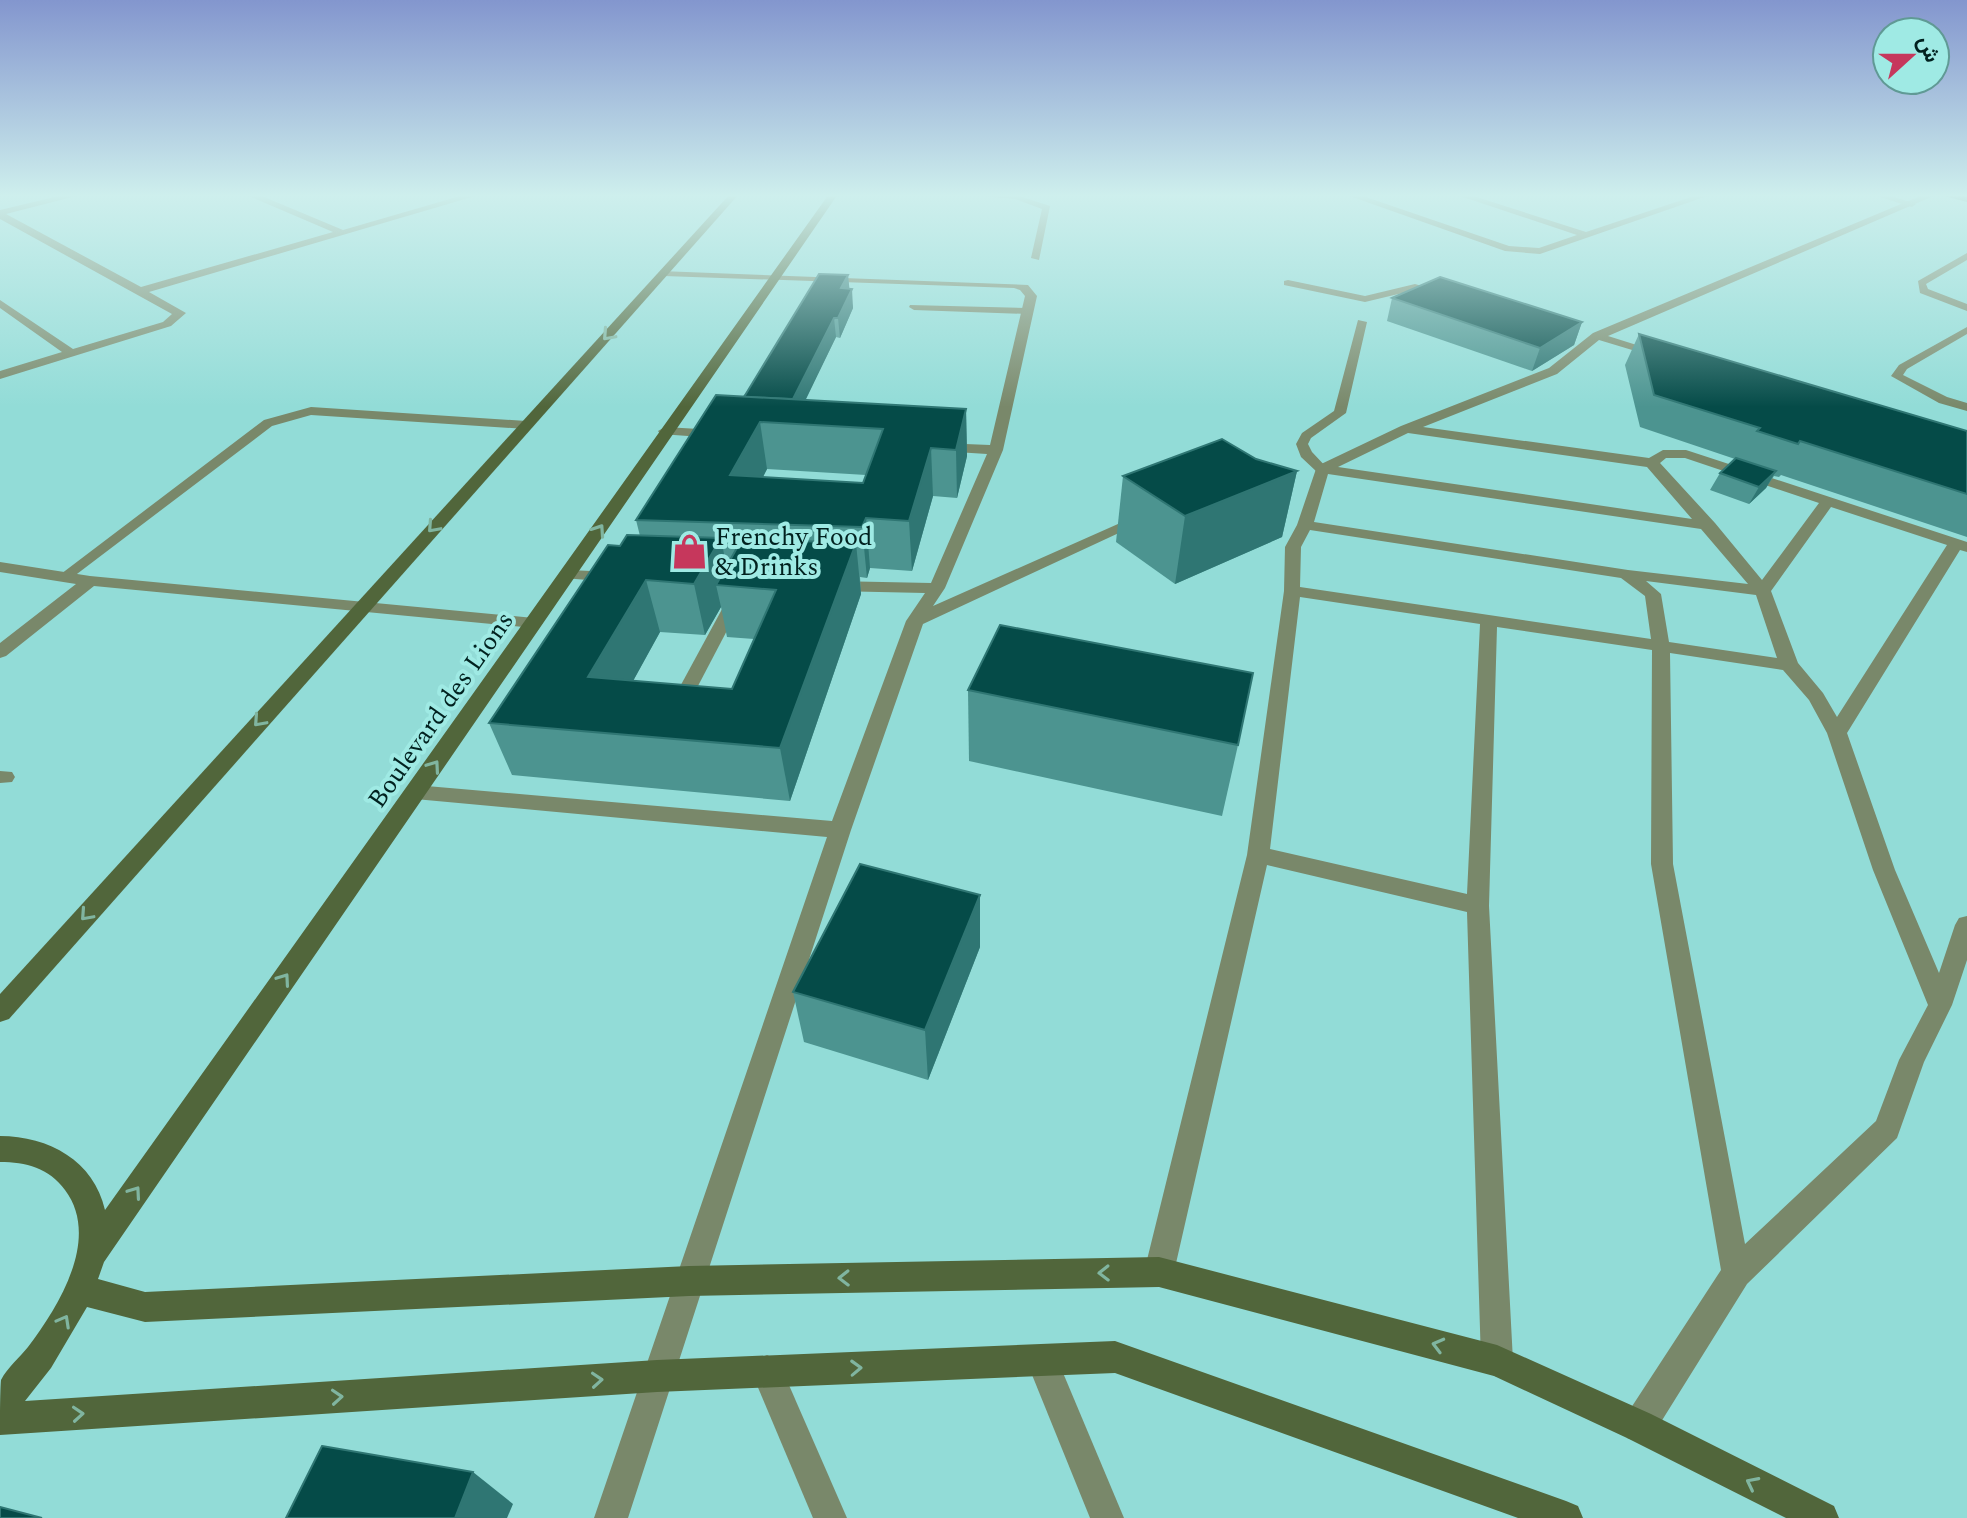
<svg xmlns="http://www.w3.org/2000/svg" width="1967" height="1518" font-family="Spectral,Vazirmatn,serif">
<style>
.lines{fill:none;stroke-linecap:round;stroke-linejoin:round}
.service{fill:#79886a;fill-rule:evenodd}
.minor{fill:#79886a;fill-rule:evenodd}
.secondary{fill:#51663b;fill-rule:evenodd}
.trunk{fill:#2c440b;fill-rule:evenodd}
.wall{fill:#4c9490;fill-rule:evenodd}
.shaded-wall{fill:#2f7673}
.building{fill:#054b48;stroke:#2f7673;stroke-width:2;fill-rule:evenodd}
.oneway{stroke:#80b5a0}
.labels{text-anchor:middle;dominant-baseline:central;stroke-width:8;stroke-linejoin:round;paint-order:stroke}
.poi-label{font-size:26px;fill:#01211f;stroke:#9feae4;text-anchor:start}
.street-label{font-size:26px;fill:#01211f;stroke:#9feae4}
</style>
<rect width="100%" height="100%" fill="#92dcd7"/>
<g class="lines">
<g class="service">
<polygon points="963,194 1016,195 1050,206 1039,260 1031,258 1042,209 1015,199"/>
<polygon points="1344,194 1357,194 1509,246 1539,248 1577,235 1454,194 1467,194 1586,232 1700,194 1713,194 1540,254 1505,251"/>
<polygon points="1870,194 1885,194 1916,204 1912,207"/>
<polygon points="1967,253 1967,260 1926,284 1928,289 1967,304 1967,311 1920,293 1918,281"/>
<polygon points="910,305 1027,308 1032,311 1027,314 914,310 909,307"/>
<polygon points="1358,320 1367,322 1346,413 1311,438 1308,444 1312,452 1328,469 1317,472 1301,457 1296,444 1302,433 1334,411"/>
<polygon points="1967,327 1967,334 1907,369 1903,375 1947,397 1967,403 1967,411 1939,403 1891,376 1899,365"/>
<polygon points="311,407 526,421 532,425 526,429 311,415 272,426 69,580 64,581 57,577 264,420"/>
<polygon points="735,595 743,600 688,705 685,709 673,709 670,705 727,600"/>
<polygon points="0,771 12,772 15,777 12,782 0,783"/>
</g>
<g class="minor">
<polygon points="67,194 84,194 6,214 141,287 333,232 244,194 257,194 343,230 467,194 482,194 149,292 186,313 171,326 0,379 0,371 62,352 0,308 0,300 73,349 163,322 172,314 0,219 0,210"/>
<path d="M1925 194H1938L1608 336 1662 353V359L1599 340 1557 374 1423 427 1649 458 1663 450H1686L1967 542V552L1960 550 1847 733 1895 870 1939 973 1955 925 1959 918 1967 916V960L1952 1005 1924 1062 1897 1138 1747 1284 1651 1438 1639 1442 1627 1438 1623 1426 1627 1414 1721 1270 1651 864 1652 650 1497 627 1489 906 1513 1361 1508 1372 1497 1377 1486 1372 1481 1361 1467 912 1267 865 1174 1272 1170 1283 1159 1287 1148 1283 1144 1272 1247 855 1284 591 1285 547 1297 525 1317 466 1401 426 1549 368 1593 333ZM1408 433 1647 467 1692 519 1338 467ZM1666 458H1685L1819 503 1762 580 1715 523 1660 463ZM1328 474 1701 529 1748 584 1628 570 1314 522ZM1831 507 1947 545 1837 717 1823 693 1798 663 1771 591ZM1310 530 1621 578 1645 596 1651 639 1300 587 1301 547ZM1646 581 1756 595 1777 658 1669 642 1661 594ZM1300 597 1480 624 1467 894 1270 849ZM1670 653 1783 670 1809 700 1827 733 1873 870 1928 1005 1899 1060 1876 1121 1745 1244 1673 864Z"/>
<polygon points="660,271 1028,285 1037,296 1003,450 945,588 933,606 1136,516 1146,516 1149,519 923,624 851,830 628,1518 594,1518 827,837 415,799 405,792 415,785 832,821 906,621 925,593 833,591 825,586 833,581 931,583 987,454 940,451 933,447 940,443 990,445 1025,296 1020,290 1014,288 664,276 660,275"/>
<polygon points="1288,280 1365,296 1415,284 1449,294 1443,297 1415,290 1365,302 1284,285 1284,281"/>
<polygon points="665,427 716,430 723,434 716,438 660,434 658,431"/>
<polygon points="0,562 90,576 534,618 543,623 534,628 94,586 6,656 0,658 0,643 76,584 0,572"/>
<polygon points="569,570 613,572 621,577 613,582 563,578 563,572"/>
<polygon points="1042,1344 1053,1349 1124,1518 1090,1518 1026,1360 1031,1349"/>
<polygon points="767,1355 778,1360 847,1518 813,1518 751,1371 756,1360"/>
</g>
<g class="secondary">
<polygon points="730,194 739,194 9,1019 0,1022 0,994"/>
<path d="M829 194H838L104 1262 98 1279 145 1292 689 1266 1159 1257 1497 1345 1651 1414 1834 1506 1839 1518H1786L1627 1438 1494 1376 1159 1287 689 1296 145 1322 87 1307 51 1368 25 1401 657 1360 1115 1341 1566 1501 1578 1506 1583 1518H1518L1115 1373 657 1392 0 1435C0 1423 0 1390 1 1380 7 1368 20 1357 28 1347 59 1306 101 1238 65 1190 49 1168 26 1162 0 1162V1136C49 1136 94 1161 105 1210Z"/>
</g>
<polygon class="trunk" points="1943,194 1967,196 1967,202 1944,196"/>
</g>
<g class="wall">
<path d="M848 275 849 289 853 308 840 338 836 337 805 400 966 409 967 456 957 498 933 496 912 571 870 568 867 578 860 577 861 594 790 801 512 775 489 723 640 536 636 520ZM767 469 866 475 863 483 763 477ZM721 607 727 637 754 639 732 689 633 681 660 632 705 635Z"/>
<polygon points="1392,298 1582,322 1574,345 1532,371 1387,321"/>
<polygon points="1639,334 1967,431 1967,537 1781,475 1779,477 1774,476 1766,488 1749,504 1710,490 1720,473 1735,459 1640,427 1625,365"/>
<polygon points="1256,459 1297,471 1282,537 1175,584 1116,542 1123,476"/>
<polygon points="968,690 1238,745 1222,816 969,761"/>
<polygon points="980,947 928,1080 804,1042 793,992"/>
</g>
<g class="shaded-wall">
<polygon points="848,275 850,294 852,289 853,308 840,338 838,318 841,288"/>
<polygon points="834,318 836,337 794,424 787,410"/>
<polygon points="1582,322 1574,345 1532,371 1540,348"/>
<polygon points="966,409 967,456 957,498 956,450"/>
<polygon points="760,422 767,469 739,524 730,475"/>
<polygon points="931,448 933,496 912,571 909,521"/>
<polygon points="1297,471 1282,537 1175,584 1185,516"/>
<polygon points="1776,471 1766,488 1749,504 1759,487"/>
<polygon points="866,518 870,568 867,578 862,527"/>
<polygon points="721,538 730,586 716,585 721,607 705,635 694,584"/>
<polygon points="856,543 861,594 790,801 780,748"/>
<polygon points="646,580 660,632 606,730 588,677"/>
<polygon points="980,895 980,947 928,1080 925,1030"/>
<polygon points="473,1472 513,1504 507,1518 455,1518"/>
</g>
<g class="building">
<polygon points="819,274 848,275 841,288 852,289 838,318 834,318 793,399 744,397"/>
<polygon points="1440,277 1582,322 1540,348 1392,298"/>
<polygon points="1639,334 1967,431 1967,494 1800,441 1798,444 1757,431 1760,428 1654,395"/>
<path d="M716 395 966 409 956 450 931 448 909 521 866 518 862 527 636 520ZM760 422 883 429 863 483 730 475Z"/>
<polygon points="1222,439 1256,459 1297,471 1185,516 1123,476"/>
<polygon points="1736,458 1776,471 1759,487 1720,473"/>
<polygon points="627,535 721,538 694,584 646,580 588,677 732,689 776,590 716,585 742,539 856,543 780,748 489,723 608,545 620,546"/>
<polygon points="1000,625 1253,673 1238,745 968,690"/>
<polygon points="860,864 980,895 925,1030 793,992"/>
<polygon points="322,1446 473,1472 455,1518 286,1518"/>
<polygon points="0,1507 42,1518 0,1518"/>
</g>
<defs><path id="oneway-chevron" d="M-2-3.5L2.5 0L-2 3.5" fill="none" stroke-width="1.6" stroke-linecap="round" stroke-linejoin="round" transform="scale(2)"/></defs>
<g class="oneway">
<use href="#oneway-chevron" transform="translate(608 335) rotate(132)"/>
<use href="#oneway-chevron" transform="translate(433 527) rotate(132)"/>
<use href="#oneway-chevron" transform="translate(599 530) rotate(-56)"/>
<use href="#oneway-chevron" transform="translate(259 721) rotate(132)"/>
<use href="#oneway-chevron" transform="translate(434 766) rotate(-55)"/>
<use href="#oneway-chevron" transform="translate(86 915) rotate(132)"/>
<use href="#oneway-chevron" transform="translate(284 979) rotate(-55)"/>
<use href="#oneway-chevron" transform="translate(135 1192) rotate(-55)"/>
<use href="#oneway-chevron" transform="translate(1104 1273) rotate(179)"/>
<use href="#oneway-chevron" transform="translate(844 1278) rotate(179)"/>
<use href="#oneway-chevron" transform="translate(64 1321) rotate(-61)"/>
<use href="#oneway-chevron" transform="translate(1438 1345) rotate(-165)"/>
<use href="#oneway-chevron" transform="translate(856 1368) rotate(-2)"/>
<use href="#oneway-chevron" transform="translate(597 1380) rotate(-4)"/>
<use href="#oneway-chevron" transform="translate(337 1397) rotate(-4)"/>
<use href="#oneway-chevron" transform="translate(78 1414) rotate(-4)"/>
<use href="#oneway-chevron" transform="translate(1752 1483) rotate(-153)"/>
</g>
<linearGradient id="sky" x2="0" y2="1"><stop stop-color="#8396ce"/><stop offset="0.48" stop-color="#ceefed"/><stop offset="1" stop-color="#ceefed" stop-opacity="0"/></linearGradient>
<rect width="1967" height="407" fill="url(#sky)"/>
<defs>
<symbol id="shop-bare" viewBox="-9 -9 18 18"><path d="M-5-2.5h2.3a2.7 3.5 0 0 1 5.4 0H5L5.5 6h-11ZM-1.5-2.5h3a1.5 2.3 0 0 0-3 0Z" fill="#c6375c" stroke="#9feae4" stroke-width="2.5" paint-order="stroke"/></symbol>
</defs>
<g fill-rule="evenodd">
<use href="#shop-bare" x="664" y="526" width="51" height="51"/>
</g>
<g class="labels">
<g class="poi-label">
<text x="715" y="537">Frenchy Food<tspan x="715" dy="30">&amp; Drinks</tspan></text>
</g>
<g class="street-label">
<text transform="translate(441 710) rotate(-55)">Boulevard des Lions</text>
</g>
</g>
<g transform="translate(1911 56) rotate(69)"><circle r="38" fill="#9feae4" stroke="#609a95" stroke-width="2"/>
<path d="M0-6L14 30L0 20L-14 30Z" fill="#c6375c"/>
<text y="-12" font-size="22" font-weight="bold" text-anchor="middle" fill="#01211f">ش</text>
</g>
</svg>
